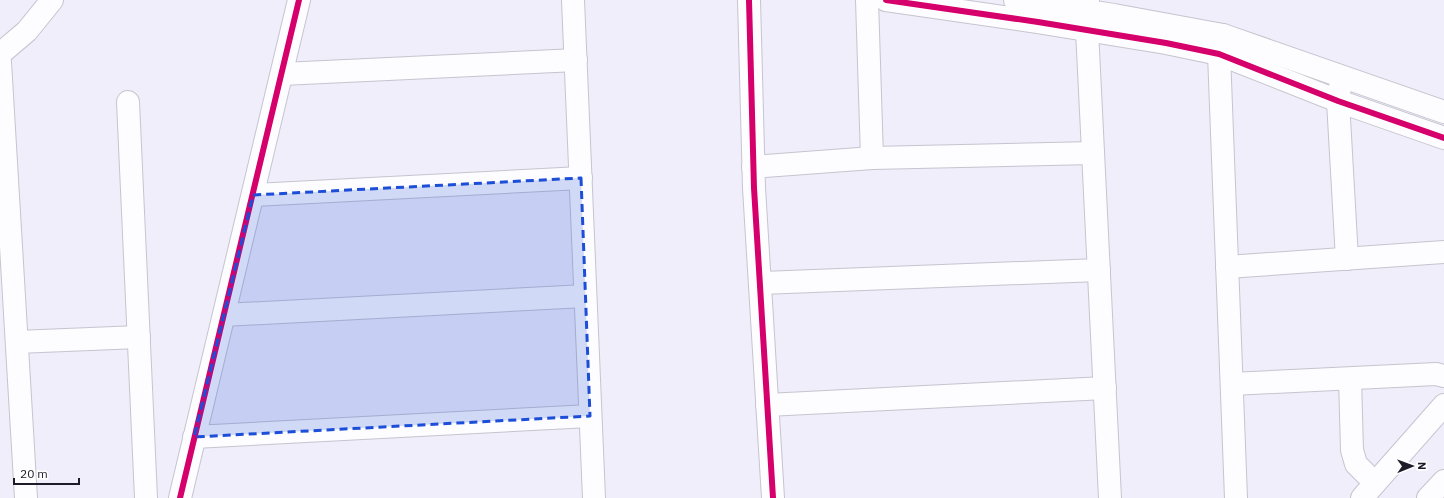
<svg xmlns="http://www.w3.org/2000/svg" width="1444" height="498" font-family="'IBM Plex Sans',sans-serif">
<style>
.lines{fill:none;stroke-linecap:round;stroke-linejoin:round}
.minor-casing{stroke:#c6c4cf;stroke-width:24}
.minor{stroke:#fdfcfe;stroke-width:22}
.cycleway-casing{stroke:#fff;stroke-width:8}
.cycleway{stroke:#d6006c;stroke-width:6}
.marked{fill:#1d4ed8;fill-opacity:0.2;stroke:#1d4ed8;stroke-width:3;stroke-dasharray:8 5;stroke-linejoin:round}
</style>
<rect width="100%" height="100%" fill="#f0eefa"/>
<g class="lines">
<defs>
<g id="minor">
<polyline points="573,0 594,498"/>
<polyline points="749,0 754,188 773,498"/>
<polyline points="867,0 872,158"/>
<polyline points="886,0 1038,22 1166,43 1219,54 1338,101 1444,138"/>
<polyline points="1015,0 1114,15 1223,35 1444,112"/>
<polyline points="1088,0 1087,30 1110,498"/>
<polyline points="1223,35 1219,54 1236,498"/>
<polyline points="0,54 27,31 52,0"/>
<polyline points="0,62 26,498"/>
<polyline points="282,74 576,60"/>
<polyline points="1340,87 1338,101 1347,259"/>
<polyline points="128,102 146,498"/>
<polyline points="753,167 872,158 1093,153"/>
<polyline points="253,195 581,178"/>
<polyline points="1227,267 1444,252"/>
<polyline points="760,283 1099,270"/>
<polyline points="224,315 585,296"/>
<polyline points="17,342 139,337"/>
<polyline points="1350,379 1352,450 1356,464 1375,483"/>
<polyline points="1232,384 1436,374 1444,376"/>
<polyline points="767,405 1105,388"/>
<polyline points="194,437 590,416"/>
<polyline points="180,498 299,0"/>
<polyline points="1362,498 1444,405"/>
<polyline points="1428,498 1444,481"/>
</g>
</defs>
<use href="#minor" class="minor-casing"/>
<use href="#minor" class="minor"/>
<defs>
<g id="cycleway">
<polyline points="749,0 754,188 773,498"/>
<polyline points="886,0 1038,22 1166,43 1219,54 1338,101 1444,138"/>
<polyline points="180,498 299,0"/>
</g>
</defs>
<use href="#cycleway" class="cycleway-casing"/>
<use href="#cycleway" class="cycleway"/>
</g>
<path class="marked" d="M581 178 590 416 194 437 253 195Z"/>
<g transform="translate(1412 466) rotate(89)" stroke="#ffffff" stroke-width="3" paint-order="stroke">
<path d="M0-3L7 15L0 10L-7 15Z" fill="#1d1b27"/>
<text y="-6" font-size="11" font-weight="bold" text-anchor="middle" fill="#1d1b27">N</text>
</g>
<path d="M14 478v6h65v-6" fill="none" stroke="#1d1b27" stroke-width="2"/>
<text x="20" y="478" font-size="12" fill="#1d1b27" stroke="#ffffff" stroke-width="3" paint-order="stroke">20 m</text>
</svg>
